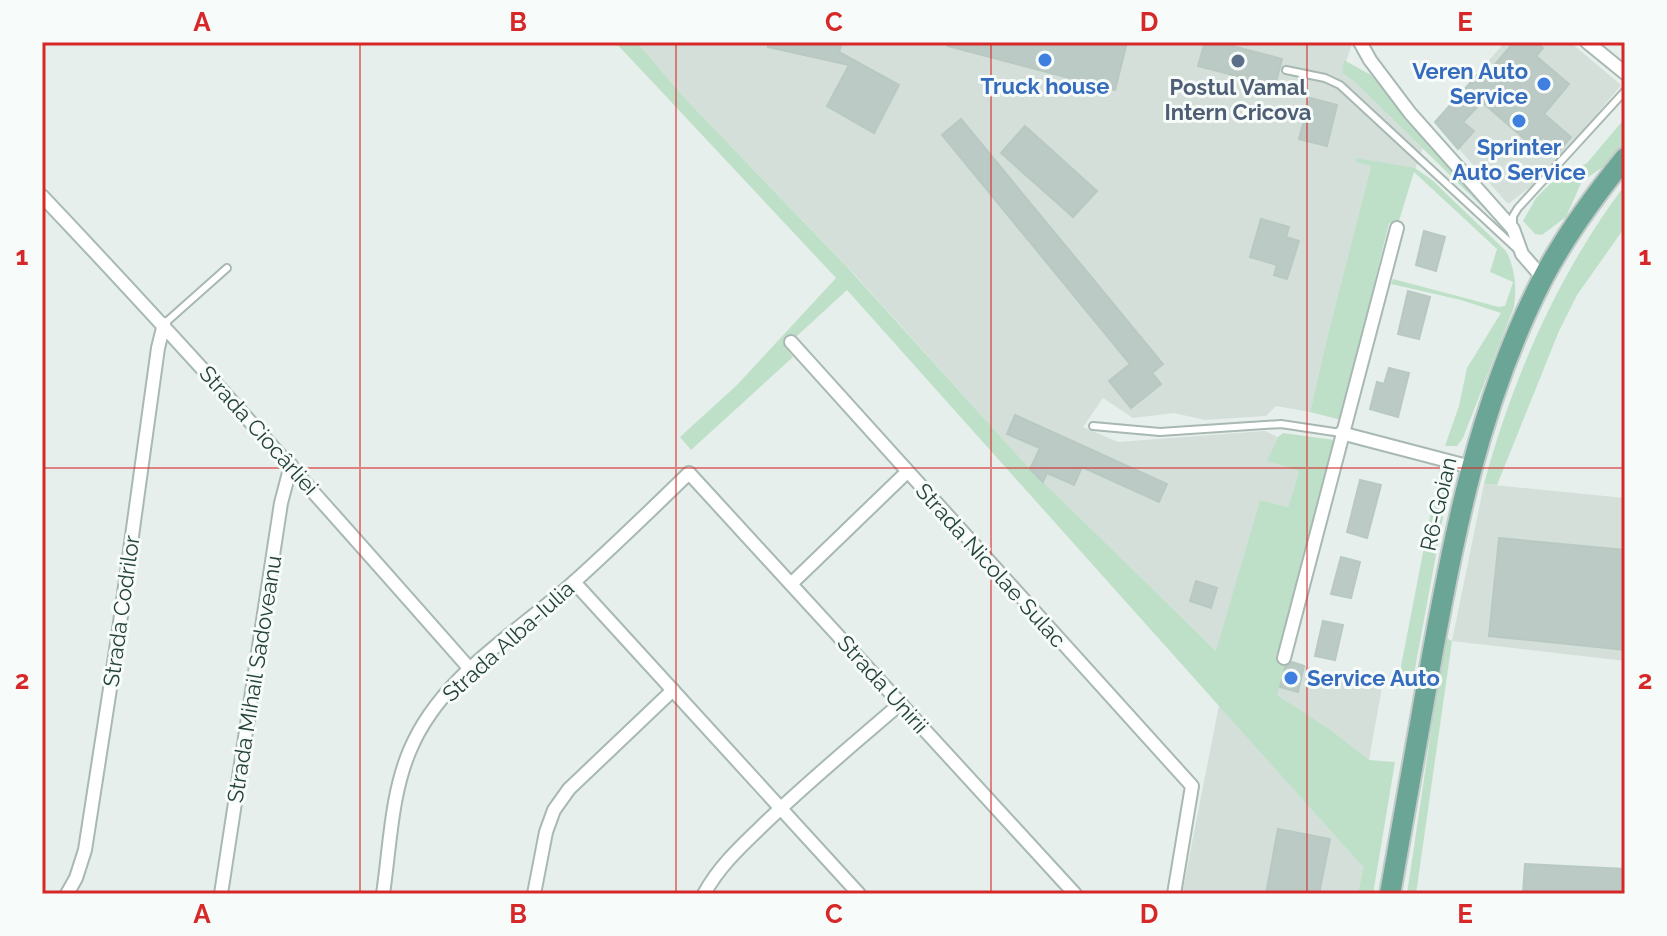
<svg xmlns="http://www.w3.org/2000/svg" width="1667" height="936" font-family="Raleway,sans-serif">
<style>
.built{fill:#d4dfda}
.green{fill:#bfe0c8}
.building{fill:#bbcac4;stroke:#b8c9c2;stroke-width:2}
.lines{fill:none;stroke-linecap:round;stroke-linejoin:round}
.lane-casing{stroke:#a8b8b2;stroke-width:10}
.street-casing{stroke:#a8b8b2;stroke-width:16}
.primary-casing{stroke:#c2cac8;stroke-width:24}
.lane{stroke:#fff;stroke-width:6}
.street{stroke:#fff;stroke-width:12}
.primary{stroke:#6aa596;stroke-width:20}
.grid{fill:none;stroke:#d62828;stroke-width:2;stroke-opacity:0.55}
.shop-dot{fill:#3f7fe0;stroke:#f7fbf9;stroke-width:3}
.service-dot{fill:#5c6f8a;stroke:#f7fbf9;stroke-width:3}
.labels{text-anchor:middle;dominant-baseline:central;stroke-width:6;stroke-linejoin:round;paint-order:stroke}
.shop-label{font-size:22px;font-weight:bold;fill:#366cbe;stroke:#f7fbf9}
.service-label{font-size:22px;font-weight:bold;fill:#4e5e75;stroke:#f7fbf9}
.street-label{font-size:22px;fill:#24423a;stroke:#f7fbf9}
.neatline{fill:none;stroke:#d62828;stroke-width:3}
.grid-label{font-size:26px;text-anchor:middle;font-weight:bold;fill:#d62828}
</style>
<rect width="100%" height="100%" fill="#e6efeb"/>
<g class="built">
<polygon points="637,42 1351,42 1352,44 1342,73 1355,82 1423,148 1414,172 1371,166 1327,338 1310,412 1276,406 1266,416 1205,420 1174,413 1133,418 1103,398 1083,427 1118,442 1265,431 1278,437 1268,461 1299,471 1288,507 1260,500 1217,652 1030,469 857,277 680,93"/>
<polygon points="1505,42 1570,42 1621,85 1575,141 1533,185 1508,204 1435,122"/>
<polygon points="1484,484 1625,498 1625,661 1452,641"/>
<polygon points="1286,661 1382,687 1369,760 1331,730 1276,695"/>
<polygon points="1219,705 1363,867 1358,894 1182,894"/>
</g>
<g class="green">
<polygon points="615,42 637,42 680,93 848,268 1030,469 1216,651 1260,500 1288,507 1299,471 1267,461 1278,437 1283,433 1334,440 1279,659 1286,661 1277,695 1331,730 1369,760 1395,762 1373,894 1358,894 1363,867 847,290 785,347 793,357 691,450 680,437 737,385 836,278"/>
<polygon points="1344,60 1371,75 1508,229 1501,225 1355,82 1342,73"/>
<polygon points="1625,118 1625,142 1606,165 1582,181 1566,217 1542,235 1535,234 1523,221 1536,198 1552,182 1587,163"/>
<path d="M1356 158 1415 168 1432 180 1506 251C1515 268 1517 289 1514 307L1463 438 1457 446H1445L1459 406 1467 368 1501 313 1461 300 1391 284 1393 279 1499 307 1505 306 1513 282 1490 272 1497 249 1414 172 1398 224 1389 223 1341 420 1310 412 1327 338 1371 166 1356 162Z"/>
<path d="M1625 185V227L1577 295 1559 331 1497 485 1484 484C1513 377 1558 274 1625 185Z"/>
<polygon points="1439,470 1446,478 1447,495 1412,685 1397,687"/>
<polygon points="1445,637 1452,641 1416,894 1407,894"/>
</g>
<g class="building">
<polygon points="769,42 842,42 839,52 899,85 874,133 827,106 849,65 768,47"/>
<polygon points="949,42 1127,42 1115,90 948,46"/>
<polygon points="1205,42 1217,42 1282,59 1275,86 1198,66"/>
<polygon points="1514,42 1536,42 1543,48 1536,56 1569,84 1544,114 1571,137 1559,151 1543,137 1534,147 1482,102 1463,122 1474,131 1458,149 1435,122 1487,64 1492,68"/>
<polygon points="1310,98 1337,105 1327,146 1299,139"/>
<polygon points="961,119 1163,364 1152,373 1161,384 1131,408 1109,381 1130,364 942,135"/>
<polygon points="1025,126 1097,191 1073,217 1001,153"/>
<polygon points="1261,219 1289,227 1286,237 1299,241 1287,279 1274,275 1277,265 1250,257"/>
<polygon points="1424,231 1445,237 1436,271 1416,265"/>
<polygon points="1408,291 1430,297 1419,339 1398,334"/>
<polygon points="1389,368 1409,373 1398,417 1370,409 1377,382 1384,384"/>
<polygon points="1015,415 1167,484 1159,502 1082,467 1074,485 1047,473 1043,482 1030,469 1040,448 1007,434"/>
<polygon points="1360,480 1381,485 1367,538 1347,532"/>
<polygon points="1499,538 1625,550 1625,650 1489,636"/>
<polygon points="1341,557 1360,562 1351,598 1331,594"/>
<polygon points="1196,581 1217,588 1211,608 1190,601"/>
<polygon points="1323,621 1343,625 1335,660 1315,656"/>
<polygon points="1292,662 1304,666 1298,692 1280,687 1285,667"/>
<polygon points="1278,829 1330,839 1319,894 1266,894"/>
<polygon points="1525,864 1625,869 1625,894 1523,894"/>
</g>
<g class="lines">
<defs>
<g id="lane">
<polyline points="1286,70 1325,78 1340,85 1517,249"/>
<polyline points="1513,225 1513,216 1518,208 1625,91"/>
<polyline points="164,324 227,268"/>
<polyline points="1093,426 1160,432 1281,424 1341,433"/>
</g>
<g id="street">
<polyline points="1360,42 1370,60 1410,113 1513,229 1522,254 1543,278"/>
<polyline points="1587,42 1625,73"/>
<path d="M42 196C188 350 329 509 470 669"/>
<polyline points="791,342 1192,786 1174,894"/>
<polyline points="1341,433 1471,467"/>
<polyline points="574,582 859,894"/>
<polyline points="791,584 907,472"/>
<polyline points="1284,658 1397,228"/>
<polyline points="67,894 76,878 85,850 118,637 158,348 164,324"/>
<polyline points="221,894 281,503 291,465"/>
<path d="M383 894C390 847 391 794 410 750 441 676 516 634 574 582 613 547 651 510 689 473L1075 894"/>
<polyline points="534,894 546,832 554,810 569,789 673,690"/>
<path d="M704 894C718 868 739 848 760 828 805 784 854 744 901 703"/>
</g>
<path id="primary" d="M1390 894C1403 820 1416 747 1429 673 1453 537 1479 402 1543 278 1565 236 1595 195 1625 158"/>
</defs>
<use href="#lane" class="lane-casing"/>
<use href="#street" class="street-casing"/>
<use href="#primary" class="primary-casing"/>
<use href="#lane" class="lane"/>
<use href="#street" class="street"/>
<use href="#primary" class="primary"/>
</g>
<path class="grid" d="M360 42V894M676 42V894M991 42V894M1307 42V894M42 468H1625"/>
<g class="shop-dot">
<circle cx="1045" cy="60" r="8"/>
<circle cx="1544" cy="84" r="8"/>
<circle cx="1519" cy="121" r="8"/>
<circle cx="1291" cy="678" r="8"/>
</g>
<circle class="service-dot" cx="1238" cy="61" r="8"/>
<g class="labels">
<g class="shop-label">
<text x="1528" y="71" text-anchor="end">Veren Auto<tspan x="1528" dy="25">Service</tspan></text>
<text x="1045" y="86">Truck house</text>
<text x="1519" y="147">Sprinter<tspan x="1519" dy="25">Auto Service</tspan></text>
<text x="1307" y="678" text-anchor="start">Service Auto</text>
</g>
<g class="service-label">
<text x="1238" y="87">Postul Vamal<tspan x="1238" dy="25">Intern Cricova</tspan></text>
</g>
<g class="street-label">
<text transform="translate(259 430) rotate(48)">Strada Ciocârliei</text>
<text transform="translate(1438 504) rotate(-77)">R6-Goian</text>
<text transform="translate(991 565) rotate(48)">Strada Nicolae Sulac</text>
<text transform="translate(121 611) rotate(-82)">Strada Codrilor</text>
<text transform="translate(508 641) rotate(-42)">Strada Alba-Iulia</text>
<text transform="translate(254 679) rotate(-81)">Strada Mihail Sadoveanu</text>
<text transform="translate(883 684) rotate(48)">Strada Unirii</text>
</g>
</g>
<rect width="1667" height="936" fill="none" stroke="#f7fbf9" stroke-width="88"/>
<rect x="44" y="44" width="1579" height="848" class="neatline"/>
<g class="grid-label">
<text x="202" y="31">A</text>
<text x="518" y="31">B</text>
<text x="834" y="31">C</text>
<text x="1149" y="31">D</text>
<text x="1465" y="31">E</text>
<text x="22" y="265">1</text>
<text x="1645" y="265">1</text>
<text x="22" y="689">2</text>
<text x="1645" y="689">2</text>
<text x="202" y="923">A</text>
<text x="518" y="923">B</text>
<text x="834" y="923">C</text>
<text x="1149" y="923">D</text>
<text x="1465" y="923">E</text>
</g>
</svg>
